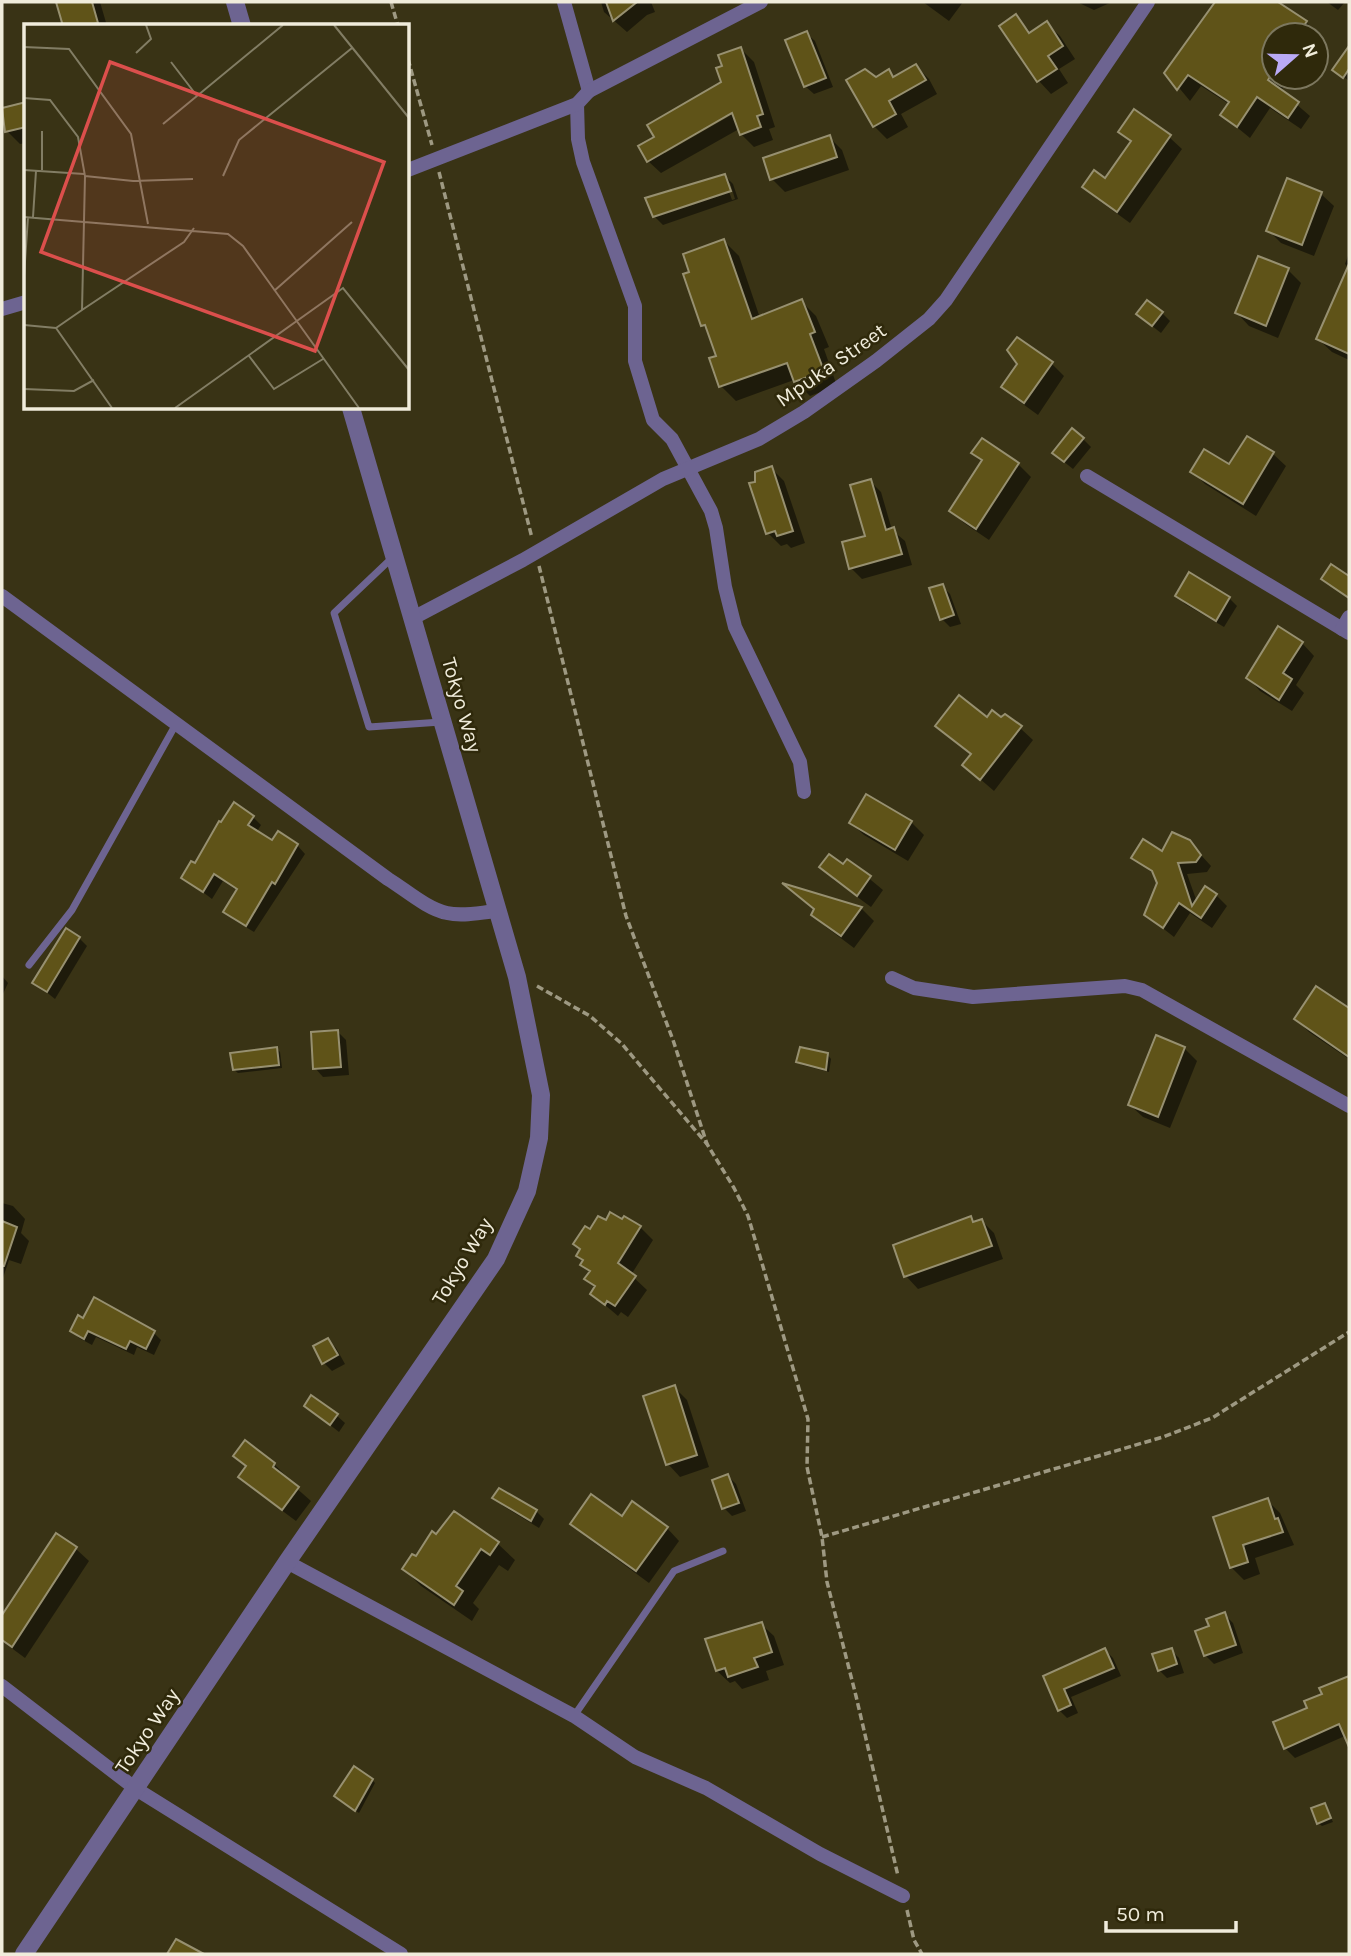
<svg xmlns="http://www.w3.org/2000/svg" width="1351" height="1956" font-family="Karla,sans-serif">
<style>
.shadow{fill:#0007;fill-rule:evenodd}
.building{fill:#5f5318;stroke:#979070;stroke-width:2}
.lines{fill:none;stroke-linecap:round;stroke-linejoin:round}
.path{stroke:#9e9982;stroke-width:3.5;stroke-dasharray:7 3.5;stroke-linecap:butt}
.service{stroke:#6d6491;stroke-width:7}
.minor{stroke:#6d6491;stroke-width:14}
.tertiary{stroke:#6d6491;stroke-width:18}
.labels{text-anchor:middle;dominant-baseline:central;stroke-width:5;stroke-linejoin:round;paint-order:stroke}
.street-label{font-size:21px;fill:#f0ecdb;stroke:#2f290b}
.inset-road{fill:none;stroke:#827d64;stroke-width:2}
.view{fill:#db4f4c;fill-opacity:0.15;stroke:#db4f4c;stroke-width:3.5}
.inset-edge{fill:none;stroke:#f0ecdb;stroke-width:3.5}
</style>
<rect width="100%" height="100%" fill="#393315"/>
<g class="shadow">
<polygon points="58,2 100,2 107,26 65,26"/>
<polygon points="601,2 651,2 655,12 647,15 627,32 604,12"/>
<polygon points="923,2 963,2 949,21"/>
<polygon points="1077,2 1112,2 1094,10"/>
<polygon points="1217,2 1262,2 1265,4 1275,2 1306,22 1318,34 1316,37 1316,35 1274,35 1274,77 1290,77 1281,91 1310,116 1301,129 1270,108 1250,138 1222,115 1229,104 1201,86 1190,101 1166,72"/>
<polygon points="1327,2 1345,2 1338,10"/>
<polygon points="1016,16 1032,34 1047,24 1060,36 1075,59 1059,69 1068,83 1051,94 1039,81 1002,26"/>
<polygon points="806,33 815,41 833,87 814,94 805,86"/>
<path d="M741 49 754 62 775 127 769 129 773 140 754 147 741 134 739 129 661 173 648 161 656 138 723 83 724 67ZM739 107 740 110 665 153V149Z"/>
<polygon points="1342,59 1349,64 1348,80 1338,73"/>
<polygon points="916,66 929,79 937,94 901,114 908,127 887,139 874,126 876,79 889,71 895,78"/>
<polygon points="26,103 26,143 20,144 7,131 2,110"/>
<polygon points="1121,132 1169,137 1182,149 1130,223 1097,199 1084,187 1106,181 1132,143"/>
<polygon points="829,137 842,150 849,170 785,192 772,179"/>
<path d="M725 176 733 184 738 199 663 225 654 216ZM726 183H730L735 199 732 200Z"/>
<polygon points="1321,194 1334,206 1314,256 1281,243 1268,230"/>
<polygon points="724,241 739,256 760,318 801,301 816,316 829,347 824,349 837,386 810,396 794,380 736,401 721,386 718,357 709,331 702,325"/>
<polygon points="1349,253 1349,360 1332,352 1318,339 1349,268 1345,264"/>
<polygon points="1288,270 1301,283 1278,338 1249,326 1237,313"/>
<polygon points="1162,313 1170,321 1161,333 1147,322"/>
<polygon points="1017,339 1052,364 1064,376 1038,415 1016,399 1003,387 1019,364"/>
<polygon points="1247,438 1273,454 1286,466 1256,516 1205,484 1192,471 1230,467"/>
<polygon points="1083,439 1091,447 1073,469 1063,461"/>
<polygon points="973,453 1018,464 1031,477 989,540 964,523 951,511 983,462"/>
<polygon points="771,468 784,481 805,543 791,548 787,544 781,546 768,533 757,483"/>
<polygon points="870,481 881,492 892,530 905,541 912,565 862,579 851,568 867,537"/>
<polygon points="942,586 950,594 961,624 950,627 942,619"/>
<polygon points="1177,596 1229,598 1237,606 1224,627 1185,604"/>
<polygon points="1302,643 1314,656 1296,685 1304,693 1292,711 1260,691 1248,678"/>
<polygon points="987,719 1020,728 1033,740 994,791 964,765 972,756 937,726"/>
<polygon points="253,817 261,825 256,833 272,842 297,845 305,854 254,932 234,920 226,912 238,891 223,881 212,899 183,877"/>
<polygon points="911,822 924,835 908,861 864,835 851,823"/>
<polygon points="1189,842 1211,866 1207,872 1187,874 1197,902 1216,895 1227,906 1212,928 1190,913 1174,937 1146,915 1158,883 1155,875 1134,858 1162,853"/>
<polygon points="848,861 883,890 871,907 834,880 821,867 844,867"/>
<polygon points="788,887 861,908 874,921 854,948 826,927 813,914 816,911"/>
<polygon points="79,938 87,946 55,999 35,983"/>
<polygon points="2,976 8,983 2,996"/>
<polygon points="1317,988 1349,1010 1349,1059 1309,1032 1296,1019"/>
<polygon points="338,1032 346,1040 349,1075 323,1077 315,1068"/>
<polygon points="1184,1048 1197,1061 1170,1128 1143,1117 1130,1105"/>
<polygon points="277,1049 280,1052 282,1068 238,1073 234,1070"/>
<polygon points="828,1055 831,1059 829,1072 802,1065 798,1061"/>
<polygon points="2,1203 13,1206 25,1219 21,1233 29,1241 21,1264 9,1260 2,1281"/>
<polygon points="970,1218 975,1223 982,1221 994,1233 1003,1259 918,1289 906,1276 895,1246"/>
<polygon points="606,1222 640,1227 653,1240 631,1275 647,1290 628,1317 621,1312 618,1316 592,1294 596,1288 587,1279 591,1273 582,1264 584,1261 578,1256 591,1231"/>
<polygon points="79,1318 154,1333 161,1340 154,1355 137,1347 134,1355 96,1337 92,1345 79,1338 72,1331"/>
<polygon points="328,1340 336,1348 345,1364 332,1371 324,1363"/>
<polygon points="674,1387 687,1400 709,1467 680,1477 668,1464"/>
<polygon points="306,1406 336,1415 345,1423 339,1432"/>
<polygon points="236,1456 274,1464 287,1477 286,1479 311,1501 296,1521 253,1489 240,1477 247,1468"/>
<polygon points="728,1476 736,1484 746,1511 732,1516 724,1508"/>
<polygon points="495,1498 536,1511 544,1519 539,1528 503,1506"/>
<polygon points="1267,1500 1280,1513 1294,1545 1255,1558 1260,1574 1244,1580 1231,1567 1215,1518"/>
<polygon points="622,1519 667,1528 679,1541 649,1583 585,1536 572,1524"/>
<polygon points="56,1535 76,1549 89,1561 25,1658 2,1641 2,1618"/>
<polygon points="497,1543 515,1560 508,1571 499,1565 473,1603 479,1609 472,1621 421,1586 404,1569 416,1558"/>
<polygon points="1224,1614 1233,1623 1243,1653 1214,1664 1206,1656 1198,1632 1211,1627"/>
<polygon points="761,1624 774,1636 784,1665 766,1671 769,1680 742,1689 735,1681 730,1683 717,1671 707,1640"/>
<polygon points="1105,1650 1113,1658 1121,1676 1071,1697 1078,1713 1067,1718 1059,1710 1045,1677"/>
<polygon points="1171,1650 1179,1658 1184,1673 1167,1678 1159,1670"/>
<polygon points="1349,1678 1349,1746 1345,1736 1295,1758 1285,1748 1309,1709 1324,1695 1321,1689"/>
<polygon points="372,1780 375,1783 359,1813 340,1800"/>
<polygon points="1324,1805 1333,1822 1322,1826 1318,1823"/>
</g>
<g class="building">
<polygon points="56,2 92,2 98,23 86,26 63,26"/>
<polygon points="606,2 637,2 613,21"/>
<polygon points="1215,2 1278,2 1307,21 1298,35 1274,35 1274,71 1268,80 1299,102 1288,118 1257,97 1237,127 1220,115 1229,102 1188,75 1177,90 1164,73"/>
<polygon points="1016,14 1029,33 1047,21 1063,46 1048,56 1057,69 1037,82 999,26"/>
<polygon points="807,31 826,78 804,87 785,40"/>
<polygon points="1349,46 1349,69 1343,78 1332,70"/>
<polygon points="741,47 763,114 757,116 761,127 740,135 732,113 647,162 638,146 654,137 647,125 721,82 716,68 722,66 718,55"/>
<polygon points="916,64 926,80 889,101 896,114 873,127 846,80 865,69 876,77 889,69 893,77"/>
<polygon points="26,102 26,127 5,132 2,108"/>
<polygon points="1134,109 1171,135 1117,212 1082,187 1094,170 1105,178 1131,141 1118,132"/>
<polygon points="830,135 837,157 770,180 763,158"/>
<polygon points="725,174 731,191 653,217 645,198"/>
<polygon points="1287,178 1322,192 1302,245 1266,231"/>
<polygon points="724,239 752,319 802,299 815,332 810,334 824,371 794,382 787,363 719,387 709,358 716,356 705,325 701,326 683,274 689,272 683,254"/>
<polygon points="1258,256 1289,268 1266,326 1235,313"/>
<polygon points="1349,264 1349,354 1316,339"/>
<polygon points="1147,300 1163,312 1152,326 1136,314"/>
<polygon points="1017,337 1053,362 1024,403 1001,387 1017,364 1007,350"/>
<polygon points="1072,428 1084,438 1064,462 1052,453"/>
<polygon points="1247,436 1274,452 1243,504 1190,472 1204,449 1229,464"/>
<polygon points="982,438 1019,463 976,529 949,511 982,460 971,453"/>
<polygon points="772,466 793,531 777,536 775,531 766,534 749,483 755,482 755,472"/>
<polygon points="871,479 886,530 894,527 902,554 849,569 842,542 865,536 850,485"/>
<polygon points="1331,564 1349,576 1349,598 1321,579"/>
<polygon points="1189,572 1230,597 1216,621 1175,596"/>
<polygon points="943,584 954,615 940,620 929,588"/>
<polygon points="1278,626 1303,642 1283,673 1292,679 1279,700 1246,678"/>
<polygon points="959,695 987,717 992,710 1001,717 1005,714 1022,726 980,780 962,765 971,754 935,726"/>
<polygon points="866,794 912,821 895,850 849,823"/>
<polygon points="234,802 254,816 248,825 272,840 278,831 298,844 275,884 272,882 246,926 223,912 237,889 214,874 203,892 181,878 191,861 195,863 219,821 221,822"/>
<polygon points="1172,832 1190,840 1201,855 1196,862 1178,863 1192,906 1205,886 1217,894 1201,918 1179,903 1163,928 1144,915 1157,883 1152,871 1131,858 1143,839 1162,851"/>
<polygon points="829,854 843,864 847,859 871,876 857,896 819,867"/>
<polygon points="782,883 862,907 841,936 811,915 814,909"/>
<polygon points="66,928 80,937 47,992 32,983"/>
<polygon points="1316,986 1349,1008 1349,1057 1294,1019"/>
<polygon points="338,1030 341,1067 313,1069 311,1032"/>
<polygon points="1156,1035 1185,1047 1158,1117 1128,1105"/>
<polygon points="277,1047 279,1065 233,1070 230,1053"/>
<polygon points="800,1047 828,1053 826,1070 796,1062"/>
<polygon points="610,1212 622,1219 624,1216 641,1226 618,1263 636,1276 615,1306 607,1301 605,1305 590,1294 595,1286 584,1279 590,1271 580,1265 583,1260 576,1256 580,1249 573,1244 585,1226 590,1229 598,1216 606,1220"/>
<polygon points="971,1216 973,1222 982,1219 992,1246 904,1277 893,1245"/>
<polygon points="2,1221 17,1227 4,1266 2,1266"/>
<polygon points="94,1297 155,1331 146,1349 130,1341 126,1349 88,1331 84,1339 70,1331 78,1315 83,1318"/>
<polygon points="328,1338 338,1355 322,1364 313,1346"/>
<polygon points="675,1385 697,1455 666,1465 643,1396"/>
<polygon points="311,1395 338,1414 330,1425 304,1406"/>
<polygon points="245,1440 275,1463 273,1467 299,1487 282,1510 238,1477 246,1466 233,1456"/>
<polygon points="728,1474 739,1503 722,1509 712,1480"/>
<polygon points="499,1488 537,1510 531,1521 492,1498"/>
<polygon points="591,1494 622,1516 632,1501 668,1527 636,1571 570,1524"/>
<polygon points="1268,1498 1275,1519 1278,1518 1283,1532 1243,1545 1248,1562 1230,1568 1213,1517"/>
<polygon points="454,1511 499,1542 490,1555 481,1549 456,1586 463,1591 454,1605 402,1569 412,1554 416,1556 432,1531 436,1534"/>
<polygon points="56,1533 77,1547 12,1647 2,1640 2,1615"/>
<polygon points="1225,1612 1236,1645 1204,1656 1195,1631 1209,1626 1206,1619"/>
<polygon points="762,1622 772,1652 754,1658 758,1667 728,1677 725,1668 716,1671 705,1639"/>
<polygon points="1105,1648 1114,1668 1064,1689 1071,1705 1058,1711 1043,1676"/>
<polygon points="1172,1648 1177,1664 1158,1671 1152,1654"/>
<polygon points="1349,1676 1349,1747 1339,1724 1284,1749 1273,1722 1307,1708 1304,1701 1322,1694 1319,1688"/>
<polygon points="354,1766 373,1779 355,1811 334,1796"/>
<polygon points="1325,1803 1331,1818 1317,1824 1311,1808"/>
<polygon points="176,1939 204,1954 167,1954"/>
</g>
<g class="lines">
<g class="path">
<polyline points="391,2 398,26"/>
<polyline points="408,59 432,145"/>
<polyline points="439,172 532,538"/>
<polyline points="539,566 626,916 673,1040 707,1144"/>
<polyline points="537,986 590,1016 622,1044 707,1144 734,1188 748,1216 808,1419 807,1467 822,1537 827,1582 856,1696 898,1876"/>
<polyline points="822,1537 1163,1437 1212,1418 1349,1332"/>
<polyline points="907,1910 914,1940 922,1954"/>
</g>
<g class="service">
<polyline points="393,557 334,613 369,727 441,722"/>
<polyline points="29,965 72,910 176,724"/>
<polyline points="574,1716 674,1571 723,1551"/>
</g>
<g class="minor">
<polyline points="564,2 589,91"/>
<polyline points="577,104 578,139 583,162 635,306 635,361 653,420 672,439 711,511 716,528 725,587 735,627 800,762 804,792"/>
<polyline points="408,170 577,104 589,91 761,2"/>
<polyline points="2,309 26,302"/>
<polyline points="1087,476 1349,633"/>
<path d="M2 596 388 879C406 890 427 909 447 913 463 917 482 912 498 911"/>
<polyline points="413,618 523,560 663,479 759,439 804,412 876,361 929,319 946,300 1148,2"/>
<polyline points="1342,629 1349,617"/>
<polyline points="892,978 914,988 973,997 1125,986 1142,990 1349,1106"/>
<polyline points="287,1562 574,1716 635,1757 706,1788 820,1854 903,1896"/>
<polyline points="2,1686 136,1789 401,1954"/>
</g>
<g class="tertiary">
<polyline points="235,2 242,26"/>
<polyline points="24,1954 287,1562 496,1259 527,1191 539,1138 541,1095 517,977 351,408"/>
</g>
</g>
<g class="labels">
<g class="street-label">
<text transform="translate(831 365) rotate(-35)">Mpuka Street</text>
<text transform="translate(462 705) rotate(74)">Tokyo Way</text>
<text transform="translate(462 1261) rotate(-59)">Tokyo Way</text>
<text transform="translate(147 1731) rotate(-56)">Tokyo Way</text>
</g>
</g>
<g transform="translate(24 24)">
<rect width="385" height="385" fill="#393315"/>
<path class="inset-road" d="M310 1 385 94M0 23 45 25 107 110 124 200M112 29 127 15 122 1M147 38 173 72M0 74 26 76 54 113 61 152 58 286 32 304M139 100 259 1M18 107V146M0 146 60 150M61 152 109 157 169 155M199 152 215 116 328 24M0 193 204 210 219 222 335 384M9 193 12 147M0 252 4 193M250 267 328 198M58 286 160 218 170 204M0 301 32 304M32 304 88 384M225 332 250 365 299 335M0 365 50 367 70 356M151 384 319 264 385 346"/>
<path class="view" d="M86 38 360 138 291 327 17 228Z"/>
<rect width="385" height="385" class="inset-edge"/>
</g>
<rect width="1351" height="1956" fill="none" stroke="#f0ecdb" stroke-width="7"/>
<g transform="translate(1295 56) rotate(70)"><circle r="33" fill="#2f290b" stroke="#7c775e" stroke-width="2"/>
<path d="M0-5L12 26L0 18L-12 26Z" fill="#baaaf6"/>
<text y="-10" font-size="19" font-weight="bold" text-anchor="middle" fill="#f0ecdb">N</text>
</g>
<path d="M1106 1921v10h130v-10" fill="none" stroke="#f0ecdb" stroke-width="3.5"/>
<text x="1116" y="1921" font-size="21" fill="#f0ecdb" stroke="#2f290b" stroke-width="5" paint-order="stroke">50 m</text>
</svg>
